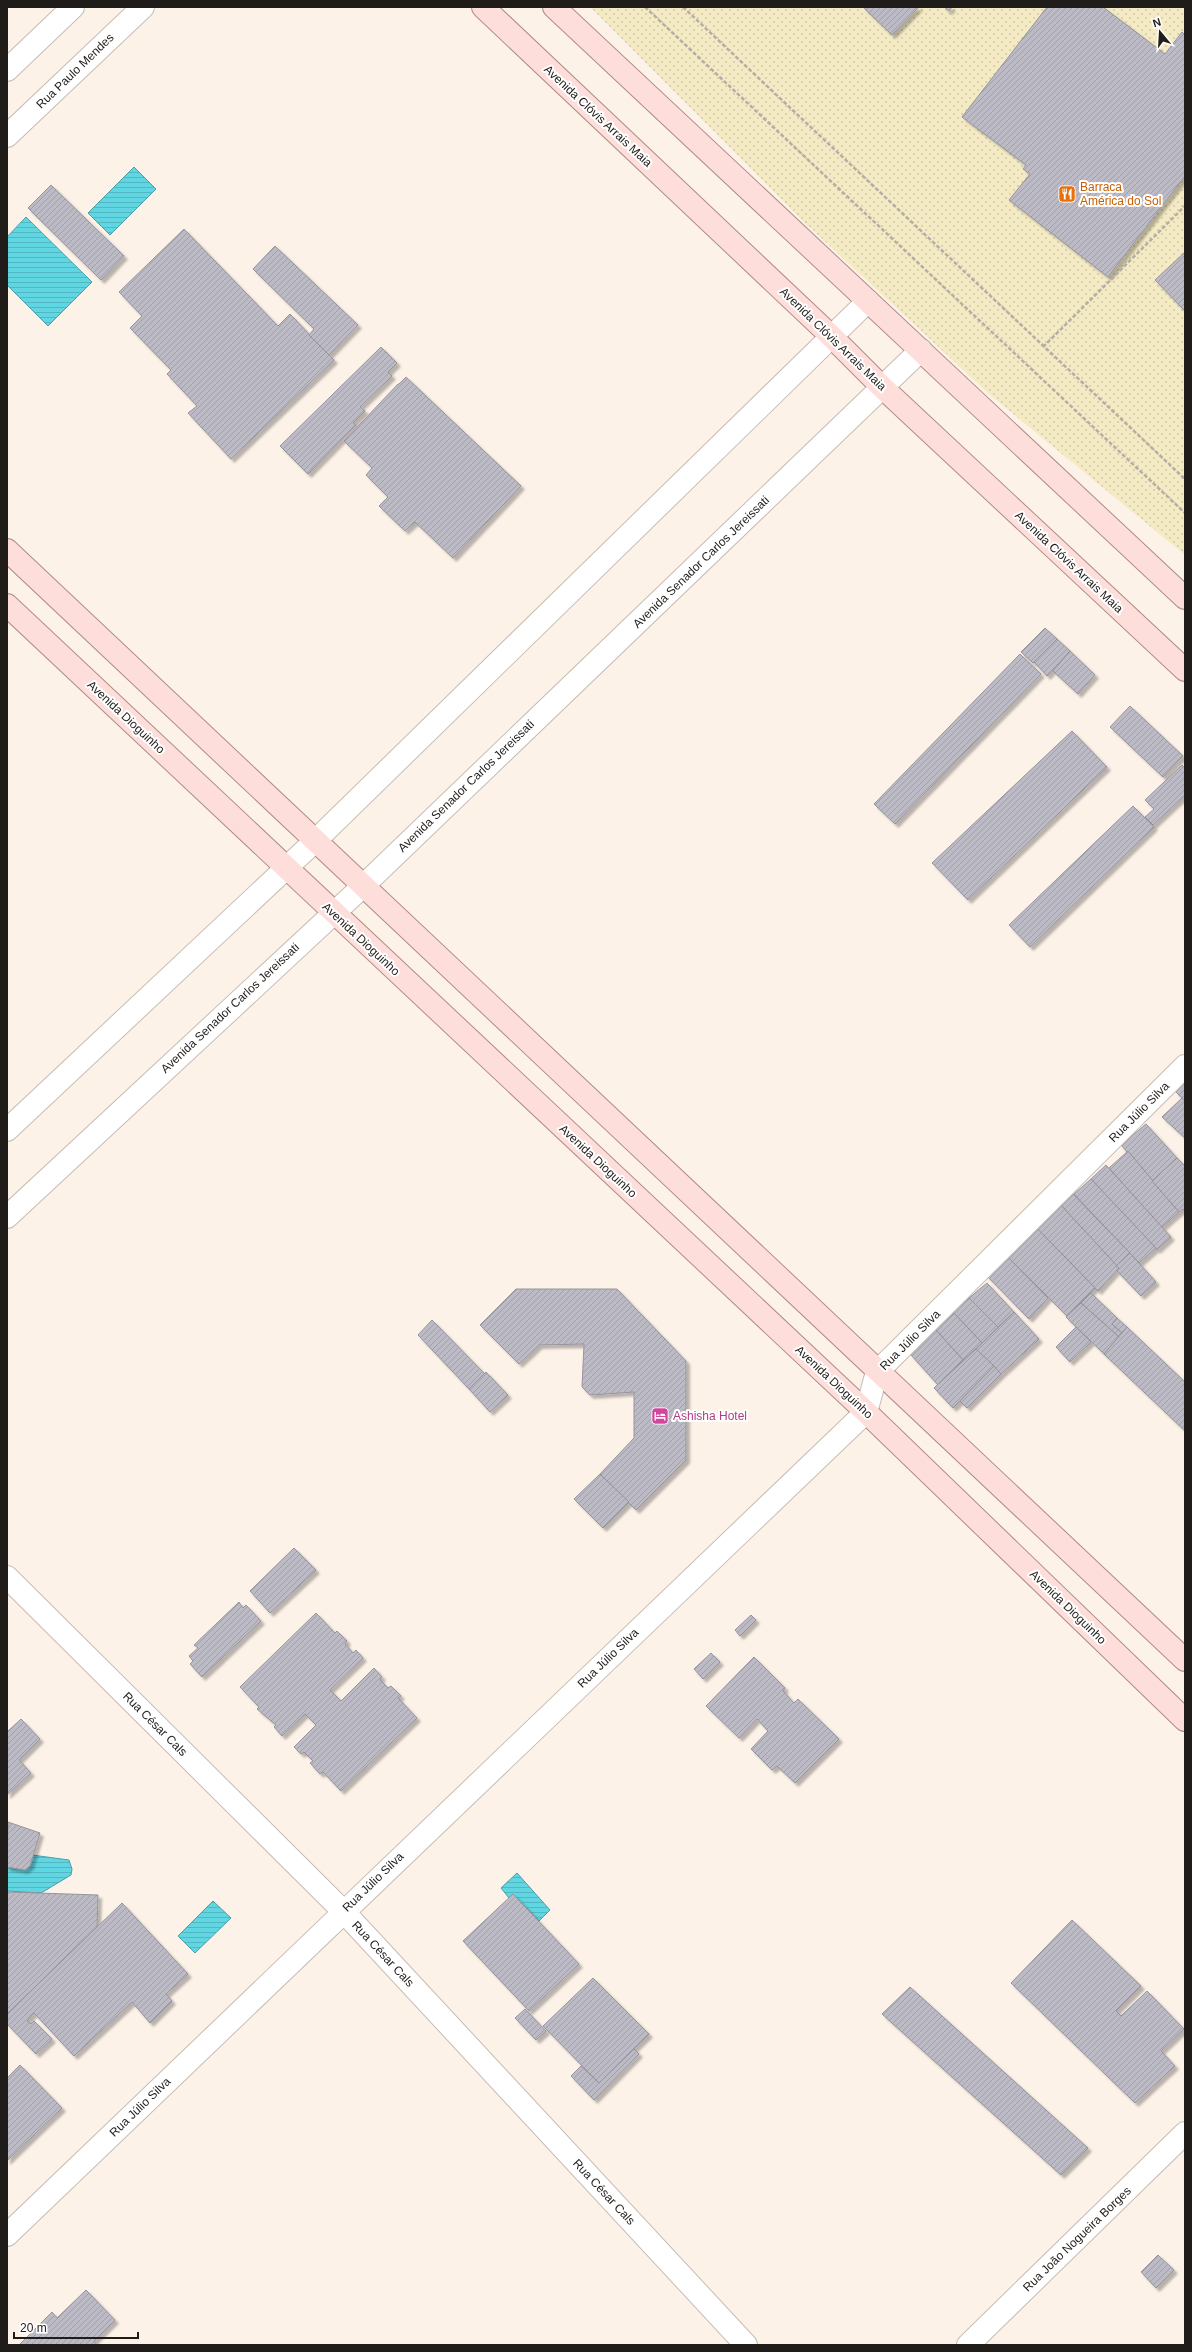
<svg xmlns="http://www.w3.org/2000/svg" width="1192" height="2352" font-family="Arial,sans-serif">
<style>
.sand{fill:url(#sand-dots)}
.water{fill:url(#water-rules);stroke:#4c9ea6}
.building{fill:url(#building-hatch);stroke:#96939e;filter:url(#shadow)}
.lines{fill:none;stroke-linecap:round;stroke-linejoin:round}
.minor-casing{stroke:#c7bdb4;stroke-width:24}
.major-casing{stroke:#b08c88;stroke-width:24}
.path{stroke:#b6aea6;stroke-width:2.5;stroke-dasharray:4 2;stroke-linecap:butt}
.minor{stroke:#fff;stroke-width:22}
.major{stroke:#fededb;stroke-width:22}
.labels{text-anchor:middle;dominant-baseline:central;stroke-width:4;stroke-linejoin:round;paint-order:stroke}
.street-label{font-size:12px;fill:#1f1c19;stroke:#fff}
.food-label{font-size:12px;fill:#c56008;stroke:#fff;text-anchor:start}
.hotel-label{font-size:12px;fill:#b23c85;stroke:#fff;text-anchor:start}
</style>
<defs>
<pattern id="sand-dots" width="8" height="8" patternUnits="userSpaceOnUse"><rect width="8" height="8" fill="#f4eac4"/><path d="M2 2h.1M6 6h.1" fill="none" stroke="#d1c8a8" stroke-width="1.8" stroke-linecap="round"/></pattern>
<pattern id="water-rules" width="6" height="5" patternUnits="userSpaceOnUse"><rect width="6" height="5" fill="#60d6e2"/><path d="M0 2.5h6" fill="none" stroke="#53b7c1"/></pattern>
<pattern id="building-hatch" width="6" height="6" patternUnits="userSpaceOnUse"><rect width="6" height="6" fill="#bcbac5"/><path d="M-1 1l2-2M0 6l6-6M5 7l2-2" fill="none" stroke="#a19fa9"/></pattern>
<filter id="shadow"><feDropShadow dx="3.5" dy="3.5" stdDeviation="1" flood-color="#0004"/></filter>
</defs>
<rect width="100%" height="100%" fill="#fcf2e8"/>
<polygon class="sand" points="590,7 1185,7 1185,555 989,394 804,222"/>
<g class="water">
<polygon points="134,167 156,189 110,235 88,213"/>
<polygon points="26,217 92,282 48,326 7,285 7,237"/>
<polygon points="32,1855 69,1860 72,1869 71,1875 41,1893 7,1891 7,1868 25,1870 30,1866"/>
<polygon points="517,1873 550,1910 539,1921 513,1894 509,1898 501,1888"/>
<polygon points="213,1901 231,1918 195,1953 178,1936"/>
</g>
<g class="building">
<polygon points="863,7 919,7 892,35"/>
<polygon points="944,7 952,7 949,11"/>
<polygon points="1047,7 1103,7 1165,54 1182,32 1185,35 1185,176 1108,277 1009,200 1030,174 1023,169 1026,165 962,117"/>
<polygon points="51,185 124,256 101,280 28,208"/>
<polygon points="184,229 278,326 290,314 334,360 231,459 188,413 197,406 167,374 171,370 130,328 142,316 119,292"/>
<polygon points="275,246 358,325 329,355 309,335 314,329 253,269"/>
<polygon points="1185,252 1185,311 1155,280"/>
<polygon points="381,347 397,363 388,372 392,376 360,407 365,411 353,423 356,425 308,474 280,446"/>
<polygon points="406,377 521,486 453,558 415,522 405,531 379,506 388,497 366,475 372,468 344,441 398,384 399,384"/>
<polygon points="1045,628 1057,639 1033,663 1021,652"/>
<polygon points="1057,639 1070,651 1047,676 1034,662"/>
<polygon points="1070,651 1095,675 1078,694 1053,671"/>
<polygon points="1020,654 1041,674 895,824 874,804"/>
<polygon points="1130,706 1183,756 1163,777 1110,727"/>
<polygon points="1072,731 1107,767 968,900 932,863"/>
<polygon points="1182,765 1185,768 1185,795 1153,825 1145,817 1154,809 1145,800"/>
<polygon points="1133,806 1154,827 1030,947 1009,925"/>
<polygon points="1185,1081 1185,1101 1175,1091"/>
<polygon points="1182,1098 1185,1101 1185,1138 1162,1117"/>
<polygon points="1146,1124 1177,1158 1152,1181 1121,1145"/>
<polygon points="1128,1151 1179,1212 1161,1228 1109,1168"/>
<polygon points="1177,1158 1185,1166 1185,1212 1183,1209 1179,1212 1152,1181"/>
<polygon points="1106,1165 1171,1237 1157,1250 1091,1179"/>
<polygon points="1091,1179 1156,1248 1139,1263 1074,1194"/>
<polygon points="1070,1191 1130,1253 1116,1266 1059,1203"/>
<polygon points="1059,1203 1119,1268 1098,1291 1036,1228"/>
<polygon points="1031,1222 1095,1288 1067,1316 1004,1253"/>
<polygon points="1004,1253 1048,1298 1029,1319 985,1274"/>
<polygon points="1130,1253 1156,1282 1141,1296 1117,1271 1119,1268 1116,1266"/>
<polygon points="987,1283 1014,1312 998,1327 969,1298"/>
<polygon points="516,1289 617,1289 686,1361 686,1460 636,1510 600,1474 634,1438 634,1392 590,1395 582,1387 584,1344 539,1345 519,1364 480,1325"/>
<polygon points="1091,1293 1117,1318 1112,1324 1122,1333 1119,1337 1081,1303"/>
<polygon points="969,1298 998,1327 982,1343 953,1312"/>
<polygon points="1081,1303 1119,1337 1104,1354 1066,1317"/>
<polygon points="1014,1312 1039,1339 1001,1374 976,1349"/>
<polygon points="954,1313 982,1343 963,1360 936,1330"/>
<polygon points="1117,1318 1127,1327 1122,1333 1112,1324"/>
<polygon points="432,1320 485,1374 469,1389 418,1335"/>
<polygon points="1076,1327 1091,1342 1070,1362 1056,1347"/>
<polygon points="1127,1327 1185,1382 1185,1431 1104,1354"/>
<polygon points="936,1330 963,1360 938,1385 911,1355"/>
<polygon points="976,1349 994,1366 953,1408 934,1388"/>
<polygon points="994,1366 1001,1374 967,1408 960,1401"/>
<polygon points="486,1372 508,1395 490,1412 469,1389"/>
<polygon points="600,1474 629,1502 603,1528 574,1499"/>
<polygon points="294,1548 316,1570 270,1613 250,1591"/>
<polygon points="239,1602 243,1608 246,1605 261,1621 202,1677 190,1664 193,1661 189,1656 198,1648 194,1645"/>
<polygon points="316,1613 335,1633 337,1631 347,1641 345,1644 353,1653 356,1650 363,1658 330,1690 341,1701 374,1668 382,1677 380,1680 388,1688 391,1686 401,1696 398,1698 417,1718 341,1791 323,1772 320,1774 310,1763 313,1761 304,1752 301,1754 294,1747 316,1725 305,1714 282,1736 274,1727 276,1725 257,1709 259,1707 240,1687"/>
<polygon points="751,1615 756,1620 740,1636 735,1630"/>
<polygon points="711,1653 720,1662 703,1679 694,1669"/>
<polygon points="754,1657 785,1688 783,1691 794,1703 798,1699 839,1739 795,1783 777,1766 772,1770 751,1749 768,1731 757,1719 739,1738 706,1706"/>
<polygon points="21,1719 40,1739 19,1760 31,1773 7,1795 7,1732"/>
<polygon points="8,1822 40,1833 30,1866 25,1870 7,1867"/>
<polygon points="7,1892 98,1895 97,1928 7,2014"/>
<polygon points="513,1894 579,1964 529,2011 463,1941"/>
<polygon points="122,1903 188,1974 166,1994 172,2001 150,2023 132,2002 74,2056 34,2013 27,2021 31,2024 34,2021 52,2039 36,2054 7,2024 7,2014"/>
<polygon points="1072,1920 1141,1986 1116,2011 1121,2016 1147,1991 1184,2029 1161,2051 1175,2066 1135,2103 1011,1983"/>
<polygon points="593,1978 649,2034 599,2083 543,2026"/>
<polygon points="910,1987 1088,2148 1061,2175 882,2014"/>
<polygon points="525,2009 546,2031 536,2040 515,2018"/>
<polygon points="634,2049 639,2054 594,2100 571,2076 581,2066 599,2083"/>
<polygon points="20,2065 62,2108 7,2161 7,2078"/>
<polygon points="1158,2255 1174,2270 1156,2288 1141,2272"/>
<polygon points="86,2290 115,2320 94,2341 97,2345 19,2345 52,2312 57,2318"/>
</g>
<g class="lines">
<defs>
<g id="minor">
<polyline points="7,70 73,7"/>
<polyline points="7,136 143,7"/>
<polyline points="7,1130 314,842 868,301"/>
<polyline points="7,1217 362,887 921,350"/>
<polyline points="7,1577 343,1911 746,2345"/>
<polyline points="7,2235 866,1412 877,1372 1185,1066"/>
<polyline points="968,2345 1185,2133"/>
</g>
<g id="major">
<polyline points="483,7 831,336 883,388 1185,670"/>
<polyline points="554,7 1185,598"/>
<polyline points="7,550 1185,1660"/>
<polyline points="7,605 866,1412 1185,1720"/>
</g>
</defs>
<use href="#minor" class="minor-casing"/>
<use href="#major" class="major-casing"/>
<g class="path">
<polyline points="645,7 1185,513"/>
<polyline points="683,7 1185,479"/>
<polyline points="1043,347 1185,206"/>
</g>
<use href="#minor" class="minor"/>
<use href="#major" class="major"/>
</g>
<defs>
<symbol id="restaurant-square" viewBox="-11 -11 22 22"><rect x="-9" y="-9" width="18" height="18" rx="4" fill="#e8710a" stroke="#fff"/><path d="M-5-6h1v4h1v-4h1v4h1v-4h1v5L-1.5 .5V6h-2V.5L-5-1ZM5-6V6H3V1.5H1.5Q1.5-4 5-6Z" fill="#fff"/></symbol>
<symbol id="hotel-square" viewBox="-11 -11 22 22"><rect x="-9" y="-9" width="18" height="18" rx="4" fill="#d1479c" stroke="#fff"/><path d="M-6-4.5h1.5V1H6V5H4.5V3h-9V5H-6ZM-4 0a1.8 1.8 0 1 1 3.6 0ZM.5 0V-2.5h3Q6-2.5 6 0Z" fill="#fff"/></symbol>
</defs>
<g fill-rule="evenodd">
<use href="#restaurant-square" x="1057" y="184" width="20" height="20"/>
<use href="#hotel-square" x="650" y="1406" width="20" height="20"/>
</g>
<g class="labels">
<g class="street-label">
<text transform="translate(75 71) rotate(-44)">Rua Paulo Mendes</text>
<text transform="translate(598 116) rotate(43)">Avenida Clóvis Arrais Maia</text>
<text transform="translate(833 339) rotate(44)">Avenida Clóvis Arrais Maia</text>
<text transform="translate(701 562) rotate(-44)">Avenida Senador Carlos Jereissati</text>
<text transform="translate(1069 562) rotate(43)">Avenida Clóvis Arrais Maia</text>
<text transform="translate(126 717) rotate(43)">Avenida Dioguinho</text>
<text transform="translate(466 786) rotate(-44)">Avenida Senador Carlos Jereissati</text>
<text transform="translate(361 939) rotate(43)">Avenida Dioguinho</text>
<text transform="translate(230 1008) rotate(-43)">Avenida Senador Carlos Jereissati</text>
<text transform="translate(1139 1112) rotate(-45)">Rua Júlio Silva</text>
<text transform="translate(598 1161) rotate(43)">Avenida Dioguinho</text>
<text transform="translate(910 1340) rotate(-45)">Rua Júlio Silva</text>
<text transform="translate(834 1382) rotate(43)">Avenida Dioguinho</text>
<text transform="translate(1068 1607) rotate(44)">Avenida Dioguinho</text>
<text transform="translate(608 1658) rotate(-44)">Rua Júlio Silva</text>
<text transform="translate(155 1724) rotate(45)">Rua César Cals</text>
<text transform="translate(373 1882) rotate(-44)">Rua Júlio Silva</text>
<text transform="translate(383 1954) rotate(47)">Rua César Cals</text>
<text transform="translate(140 2107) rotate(-44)">Rua Júlio Silva</text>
<text transform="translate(604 2192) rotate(47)">Rua César Cals</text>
<text transform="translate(1077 2239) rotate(-44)">Rua João Nogueira Borges</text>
</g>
<g class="food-label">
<text x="1080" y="187">Barraca<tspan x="1080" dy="14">América do Sol</tspan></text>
</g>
<g class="hotel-label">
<text x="673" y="1416">Ashisha Hotel</text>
</g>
</g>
<rect width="1192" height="2352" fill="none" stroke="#1f1c19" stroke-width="16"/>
<g transform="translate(1160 32) rotate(342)" stroke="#ffffff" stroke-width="3" paint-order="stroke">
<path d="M0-3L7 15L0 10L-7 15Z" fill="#1f1c19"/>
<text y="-6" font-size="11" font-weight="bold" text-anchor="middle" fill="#1f1c19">N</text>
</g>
<path d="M14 2332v6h124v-6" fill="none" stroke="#1f1c19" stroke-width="2"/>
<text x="20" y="2332" font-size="12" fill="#1f1c19" stroke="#ffffff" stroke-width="3" paint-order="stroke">20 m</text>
</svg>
